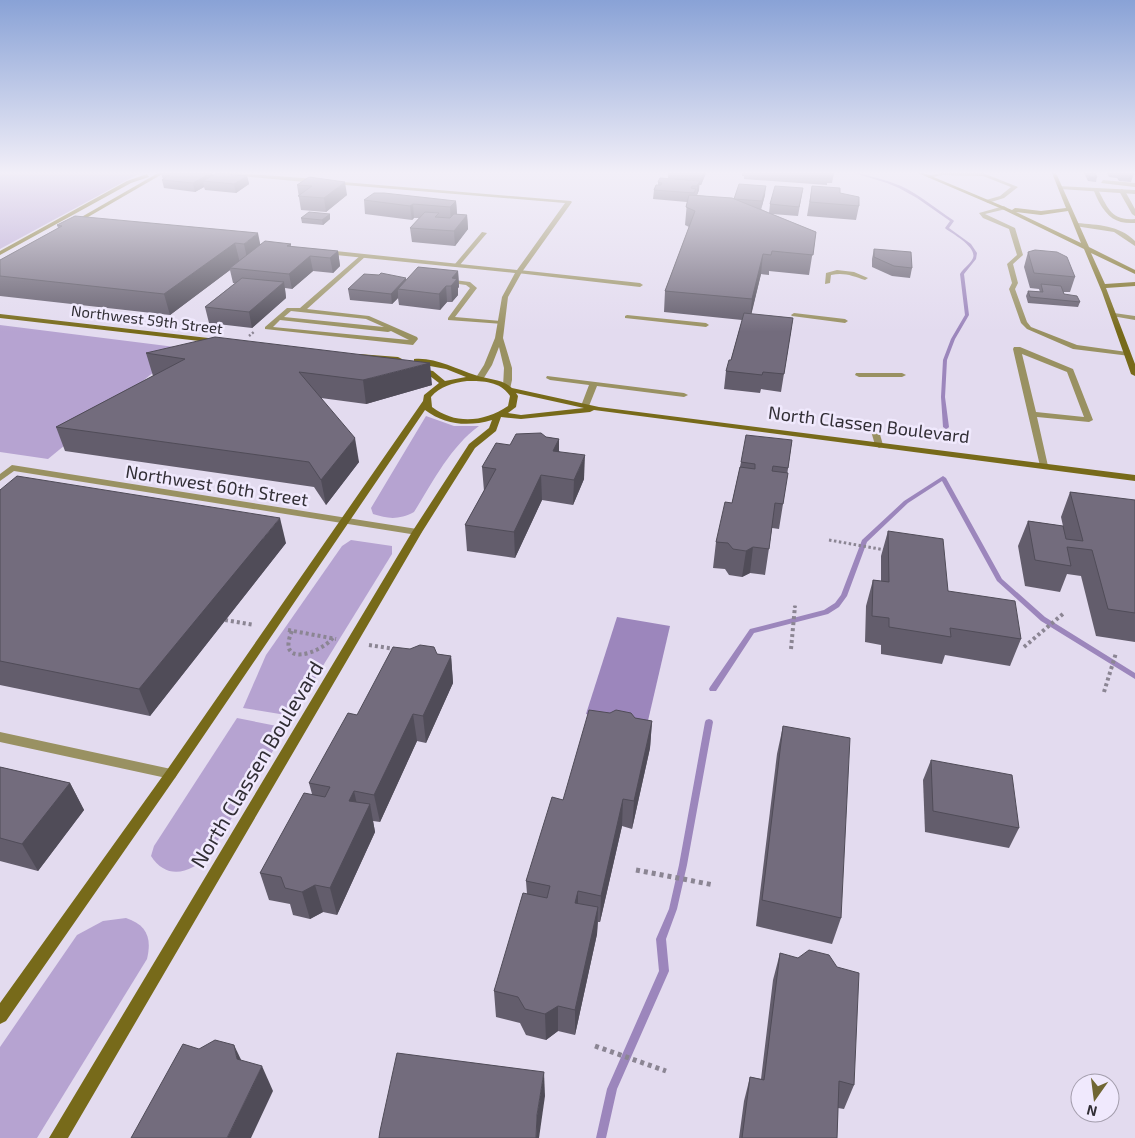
<svg xmlns="http://www.w3.org/2000/svg" width="1135" height="1138" font-family="'Exo 2',sans-serif">
<style>
.green{fill:#b6a3d1}
.water{fill:#9c86bc}
.lines{fill:none;stroke-linecap:round;stroke-linejoin:round}
.stream{fill:#9c86bc;fill-rule:evenodd}
.path-far3{stroke:#8b8593;stroke-width:2.5;stroke-dasharray:2 2;stroke-linecap:butt}
.path-far2{stroke:#8b8593;stroke-width:3;stroke-dasharray:2.5 2.5;stroke-linecap:butt}
.path-far1{stroke:#8b8593;stroke-width:4;stroke-dasharray:3 3;stroke-linecap:butt}
.path{stroke:#8b8593;stroke-width:5;stroke-dasharray:4 4;stroke-linecap:butt}
.lane{fill:#999162;fill-rule:evenodd}
.street{fill:#999162;fill-rule:evenodd}
.secondary{fill:#776a1a;fill-rule:evenodd}
.wall{fill:#635d6c}
.shaded-wall{fill:#504c58}
.building{fill:#736c7d;stroke:#504c58}
.labels{text-anchor:middle;dominant-baseline:central;stroke-width:5;stroke-linejoin:round;paint-order:stroke}
.far-street-label{font-size:15px;fill:#312e35;stroke:#f0e9fd}
.street-label{font-size:18px;fill:#312e35;stroke:#f0e9fd}
.near-street-label{font-size:21px;fill:#312e35;stroke:#f0e9fd}
</style>
<rect width="100%" height="100%" fill="#e3dbef"/>
<g class="green">
<polygon points="0,173 140,173 0,249"/>
<polygon points="0,325 183,348 48,459 0,452"/>
<path d="M426 416 454 426H479C450 447 433 482 414 512 399 520 388 519 373 514L371 508Z"/>
<polygon points="351,540 392,546 392,554 292,716 243,708 266,655 342,546"/>
<path d="M237 718 287 728 209 855C191 873 167 881 151 856L154 846Z"/>
<path d="M126 918C147 925 152 938 147 959L37 1138H0V1047L77 935 103 921Z"/>
</g>
<polygon class="water" points="617,617 670,626 647,725 586,714"/>
<g class="lines">
<g class="stream">
<path d="M854 173H859C873 177 887 180 901 186 920 195 936 209 953 220L954 221 949 228 971 244 977 253 976 259 964 274 969 315 955 339 947 360 945 397 949 427 948 428 946 429 943 427 941 397 943 360 951 339 965 315 960 274C963 269 971 263 973 258 977 247 953 234 946 229L945 228 950 221 917 198 899 188 887 183Z"/>
<polygon points="943,476 946,478 1002,579 1045,617 1135,673 1135,679 1041,621 997,581 942,481 908,503 867,542 847,596 839,607 828,614 754,633 716,691 710,691 709,689 710,687 750,629 824,610 835,603 841,595 862,540 904,501"/>
<polygon points="709,719 712,720 713,722 687,865 677,909 666,939 669,971 617,1089 606,1138 596,1138 607,1089 659,971 656,939 669,909 679,865 705,722 706,720"/>
</g>
<polyline class="path-far3" points="249,336 255,331"/>
<g class="path-far2">
<polyline points="829,540 885,550"/>
<polyline points="795,608 795,603"/>
</g>
<g class="path-far1">
<polyline points="225,620 254,625"/>
<polyline points="288,630 336,639"/>
<path d="M292 631C276 667 318 655 333 638"/>
<polyline points="369,645 395,649"/>
<polyline points="1024,647 1064,613"/>
<polyline points="791,649 795,606"/>
<polyline points="1104,692 1116,653"/>
</g>
<g class="path">
<polyline points="636,870 714,885"/>
<polyline points="595,1046 666,1071"/>
</g>
<g class="lane">
<polygon points="940,173 983,173 1018,187 1004,198 988,203 985,201 986,200 1000,196 1011,187 983,176 943,175 929,178 926,176"/>
<polygon points="1103,180 1135,183 1135,187 1101,183"/>
<path d="M1093 188H1097C1108 207 1110 221 1135 219V223C1117 224 1108 218 1099 202 1097 198 1094 192 1093 188Z"/>
<polygon points="1122,189 1125,191 1135,209 1135,216 1132,214 1119,191"/>
<polygon points="1004,206 1007,208 1006,209 985,214 1015,228 1023,255 1013,264 1018,283 1015,289 1027,322 1031,327 1077,345 1127,352 1130,352 1130,356 1073,349 1027,329 1021,323 1009,289 1012,283 1007,264 1017,255 1009,229 983,218 979,213"/>
<path d="M1077 223C1098 225 1119 225 1135 241V246L1114 232 1075 226 1074 225Z"/>
<polygon points="482,232 487,233 459,266 455,266 455,264"/>
<path d="M361 255 366 256 307 309 369 316 417 337 418 339 413 345 265 329V327L287 308H300ZM291 311 366 319 384 327 284 317ZM280 320 388 332 391 331 409 340 273 327Z"/>
<polygon points="519,270 640,283 643,285 640,287 517,273 517,271"/>
<path d="M837 270 854 272 868 278 865 280C853 276 844 272 831 275L830 283 825 284 826 273Z"/>
<polygon points="446,279 470,282 477,288 455,317 501,321 504,323 503,324 448,320 448,318 470,288 466,285 444,282 444,280"/>
<polygon points="794,313 845,319 848,321 845,323 792,316 791,315"/>
<polygon points="1114,313 1135,316 1135,320 1112,316 1111,315"/>
<polygon points="627,315 706,323 709,325 706,327 625,318 625,316"/>
<path d="M1014 347H1020L1073 369 1093 420 1089 422 1037 417 1048 466 1047 468 1044 469 1040 466 1013 349ZM1022 354 1067 372 1084 417 1036 412Z"/>
<polygon points="856,373 902,373 906,375 902,377 859,377 855,375"/>
<polygon points="547,376 684,393 688,395 684,397 597,386 589,406 585,408 581,406 589,385 550,380 546,378"/>
<polygon points="870,422 873,422 877,424 883,445 882,447 879,448 875,445 869,424"/>
</g>
<g class="street">
<polygon points="218,173 238,173 316,179 319,181 316,183 220,174"/>
<polygon points="331,181 571,201 572,202 522,272 508,297 503,338 512,368 512,380 510,389 504,389 503,387 504,368 499,347 492,365 482,381 479,381 475,379 484,365 495,338 502,297 515,273 326,254 323,252 326,250 517,270 565,203 333,184"/>
<polygon points="1058,186 1135,190 1135,194 1060,189"/>
<polygon points="12,465 417,529 422,532 417,535 14,471 0,481 0,474"/>
<polygon points="0,732 171,769 175,770 177,774 175,778 171,779 0,742"/>
</g>
<g class="secondary">
<polygon points="158,173 164,173 76,224 71,223"/>
<path d="M918 173H924L1012 210 1015 208 1041 211 1066 208 1052 173H1056L1089 247 1135 270V274L1091 253 1105 284 1135 282V286L1106 288 1135 364V376L1131 374 1102 292 1084 249 1002 209ZM1068 211 1081 243 1016 212 1041 215Z"/>
<polygon points="147,174 149,177 131,183 0,255 0,251 127,181"/>
<polygon points="0,314 217,339 221,341 217,343 0,318"/>
<polygon points="359,354 398,357 402,359 398,361 362,358 359,358"/>
<path d="M414 359C435 357 456 369 475 375 488 380 501 378 512 388L599 407 1135 475V481L594 410 590 412 521 419 501 417 496 431 475 448 422 532 68 1138H49L412 532 469 444 489 428 492 420C468 427 445 425 425 410L175 778 6 1021 0 1024V1003L167 770 423 401 424 395 439 383 430 376 417 372V368L433 371 445 381 466 377 446 369 414 363ZM467 381C483 381 500 381 510 396L508 406C484 422 456 425 432 407L431 397C440 386 453 383 467 381ZM516 393 584 408 521 415 508 413 516 407 518 396Z"/>
</g>
</g>
<g class="wall">
<polygon points="212,173 213,175 247,176 249,184 236,193 205,190 204,187 195,192 164,188 162,180 163,179 161,174"/>
<polygon points="668,173 706,173 701,185 699,185 699,190 697,195 734,199 765,195 761,209 769,213 770,204 803,188 798,216 772,214 816,232 809,275 769,271 769,275 761,274 751,314 793,318 781,392 761,389 760,393 724,389 726,371 731,360 742,320 664,312 665,291 689,227 685,225 687,202 653,199 654,190 658,185 658,182 668,179"/>
<polygon points="742,173 834,173 832,183 827,183 827,185 744,179 744,176 742,176"/>
<polygon points="1084,173 1095,173 1097,177 1096,182 1088,181"/>
<polygon points="1107,173 1134,173 1131,182 1119,181 1117,178 1109,177"/>
<polygon points="309,177 347,195 326,212 301,210 297,185"/>
<polygon points="812,186 840,193 859,206 856,220 807,216"/>
<polygon points="364,200 456,201 457,214 467,215 468,229 455,246 412,242 410,228 419,218 414,218 412,220 365,214"/>
<polygon points="330,214 330,219 323,225 302,223 301,218"/>
<polygon points="57,225 260,245 291,244 291,247 338,251 340,266 333,273 313,271 292,289 285,288 286,298 252,328 209,323 205,307 235,283 233,283 230,270 170,315 0,296 0,260 58,228"/>
<polygon points="874,249 912,268 910,278 892,276 872,267 872,259"/>
<polygon points="1028,252 1075,277 1070,292 1063,292 1064,294 1080,302 1078,307 1028,303 1026,296 1028,291 1040,292 1039,289 1030,288 1024,267"/>
<polygon points="458,271 459,287 458,288 458,295 452,302 447,302 440,310 399,305 398,298 392,304 350,300 348,289 406,278 406,280"/>
<polygon points="146,353 432,385 366,404 321,398 359,462 326,505 314,487 65,451 56,427 153,376"/>
<polygon points="546,437 559,439 559,451 584,479 573,505 542,500 515,558 467,551 465,525 484,491 482,467 510,445"/>
<polygon points="792,440 783,504 779,529 772,528 765,575 750,573 742,577 729,575 725,569 713,568 716,542 732,503 741,462"/>
<polygon points="0,490 286,543 150,716 0,685"/>
<polygon points="1070,492 1135,501 1135,642 1096,636 1081,576 1067,574 1060,592 1025,586 1018,546 1028,521 1063,526 1061,517"/>
<polygon points="888,531 948,591 1021,639 1010,666 945,655 942,664 881,654 881,645 865,642 866,606 873,580 881,581 881,556"/>
<polygon points="437,654 451,656 453,683 426,743 417,741 380,822 373,821 375,832 337,915 323,912 310,919 293,915 290,904 269,900 260,873 312,794 309,783 357,715"/>
<polygon points="635,718 652,721 650,748 632,829 622,826 600,922 598,922 597,934 575,1035 558,1031 546,1040 526,1035 520,1023 496,1017 494,991 527,894 526,881 563,800"/>
<polygon points="783,726 841,918 832,944 756,926 777,754"/>
<polygon points="931,760 1019,828 1009,848 925,832 923,780"/>
<polygon points="0,767 70,783 84,810 38,871 0,861"/>
<polygon points="780,953 854,1085 844,1109 838,1108 837,1138 739,1138 744,1101 750,1077 761,1079 773,980"/>
</g>
<g class="shaded-wall">
<polygon points="211,173 212,173 214,181 203,181 204,187 195,192 193,183"/>
<polygon points="702,173 706,173 701,185"/>
<polygon points="247,176 249,184 236,193 234,184"/>
<polygon points="700,181 699,190 697,195 697,186"/>
<polygon points="345,182 347,195 326,212 324,198"/>
<polygon points="766,186 765,195 761,210 762,201"/>
<polygon points="456,201 457,215 451,221 450,207"/>
<polygon points="413,204 414,218 412,220 410,206"/>
<polygon points="330,214 330,219 323,225 322,220"/>
<polygon points="467,215 468,229 455,246 454,231"/>
<polygon points="258,233 262,253 248,263 244,244"/>
<polygon points="235,243 240,263 230,268 230,270 170,315 164,294"/>
<polygon points="338,251 340,266 333,273 330,258"/>
<polygon points="763,254 761,274 750,320 752,299"/>
<polygon points="310,256 313,271 292,289 289,274"/>
<polygon points="458,271 459,287 458,288 458,295 452,302 451,286 452,278"/>
<polygon points="406,278 407,288 398,289 398,298 392,304 391,294"/>
<polygon points="284,282 286,298 252,328 249,312"/>
<polygon points="446,286 447,302 440,310 439,294"/>
<polygon points="430,363 432,385 366,404 363,380"/>
<polygon points="355,438 359,462 326,505 321,480"/>
<polygon points="559,439 559,463 553,451"/>
<polygon points="585,455 584,479 573,505 574,480"/>
<polygon points="541,475 542,500 515,558 514,532"/>
<polygon points="280,518 286,543 150,716 139,689"/>
<polygon points="753,547 750,573 742,577 746,551"/>
<polygon points="451,656 453,683 426,743 423,716"/>
<polygon points="413,714 417,741 380,822 374,795"/>
<polygon points="652,721 650,748 632,829 634,801"/>
<polygon points="70,783 84,810 38,871 22,844"/>
<polygon points="354,791 360,818 349,801"/>
<polygon points="623,799 622,826 600,922 601,896"/>
<polygon points="370,804 375,832 337,915 330,888"/>
<polygon points="315,885 323,912 310,919 302,892"/>
<polygon points="578,891 578,918 575,903"/>
<polygon points="598,907 597,934 575,1035 575,1010"/>
<polygon points="558,1006 558,1031 546,1040 545,1014"/>
<polygon points="234,1045 246,1070 237,1059"/>
<polygon points="262,1066 273,1091 251,1138 227,1138"/>
<polygon points="544,1072 545,1096 539,1138 536,1138 537,1115"/>
</g>
<g class="building">
<polygon points="163,173 211,173 193,183 162,180 171,174 161,174"/>
<polygon points="217,173 247,176 234,184 203,181"/>
<polygon points="1088,173 1095,173 1097,177 1090,177"/>
<polygon points="309,177 345,182 324,198 298,196 312,186 297,185"/>
<polygon points="660,178 700,181 697,186 692,186 691,188 696,189 694,193 654,190 656,185 661,185 662,183 658,182"/>
<polygon points="739,184 766,186 762,201 734,199"/>
<polygon points="775,186 803,188 799,207 770,204"/>
<polygon points="812,186 840,188 840,193 859,197 859,206 810,202"/>
<polygon points="374,193 384,193 456,201 450,207 413,204 410,206 364,200"/>
<polygon points="689,195 732,198 816,232 813,255 772,251 771,255 763,254 752,299 665,291 695,211 686,207"/>
<polygon points="309,212 330,214 322,220 301,218"/>
<polygon points="425,212 439,213 435,217 450,218 454,214 467,215 454,231 410,228"/>
<polygon points="75,216 258,233 244,244 235,243 164,294 0,276 0,260 62,226 57,225"/>
<polygon points="265,241 291,244 287,246 338,251 330,258 310,256 289,274 230,268"/>
<polygon points="874,249 911,252 912,268 894,266 874,257"/>
<polygon points="1035,250 1057,252 1067,257 1075,277 1034,273 1028,252"/>
<polygon points="418,267 458,271 452,278 457,279 451,286 446,286 439,294 398,289"/>
<polygon points="381,273 406,278 391,294 348,289 364,274 379,275"/>
<polygon points="242,278 284,282 249,312 205,307"/>
<polygon points="1041,284 1061,286 1064,294 1077,296 1080,302 1030,297 1028,291 1043,292"/>
<polygon points="744,313 793,318 784,374 763,372 762,375 726,371 729,360 731,360"/>
<polygon points="215,337 430,363 363,380 299,372 355,438 321,480 309,462 56,427 185,359 146,353"/>
<polygon points="541,433 546,437 559,439 553,451 585,455 574,480 541,475 514,532 465,525 496,469 482,467 496,443 510,445 516,434"/>
<polygon points="746,435 792,440 788,468 773,466 772,471 788,473 783,504 775,503 769,549 753,547 746,551 733,549 728,543 716,542 725,502 732,503 740,467 755,469 755,464 741,462"/>
<polygon points="17,476 280,518 139,689 0,661 0,490"/>
<polygon points="1070,492 1135,500 1135,613 1108,609 1092,550 1067,547 1071,566 1035,560 1028,521 1063,526 1066,539 1083,541"/>
<polygon points="888,531 943,539 948,591 1015,601 1021,639 950,628 951,637 889,627 889,618 872,616 873,580 889,582"/>
<polygon points="420,645 434,647 437,654 451,656 423,716 413,714 374,795 354,791 349,801 370,804 330,888 315,885 302,892 285,888 281,877 260,873 304,793 325,797 330,787 309,783 348,713 357,715 393,647 410,649"/>
<polygon points="589,710 610,713 616,710 631,713 635,718 652,721 634,801 623,799 601,896 578,891 575,903 598,907 575,1010 558,1006 545,1014 525,1009 518,997 494,991 523,893 547,898 550,886 526,881 552,797 563,800"/>
<polygon points="783,726 850,738 841,918 762,900"/>
<polygon points="931,760 1012,775 1019,828 933,811"/>
<polygon points="0,767 70,783 22,844 0,838"/>
<polygon points="809,950 829,955 837,967 859,973 854,1085 839,1081 837,1138 742,1138 750,1077 764,1080 780,953 798,958"/>
<polygon points="215,1040 234,1045 237,1059 262,1066 227,1138 131,1138 183,1044 199,1049"/>
<polygon points="397,1053 544,1072 537,1115 536,1138 379,1138 380,1131"/>
</g>
<linearGradient id="sky" x2="0" y2="1"><stop stop-color="#89a2d6"/><stop offset="0.52" stop-color="#f2eff8"/><stop offset="1" stop-color="#f2eff8" stop-opacity="0"/></linearGradient>
<rect width="1135" height="332" fill="url(#sky)"/>
<g class="labels">
<g class="far-street-label">
<text transform="translate(147 319) rotate(7)">Northwest 59th Street</text>
</g>
<g class="street-label">
<text transform="translate(869 424) rotate(7)">North Classen Boulevard</text>
<text transform="translate(217 485) rotate(9)">Northwest 60th Street</text>
</g>
<g class="near-street-label">
<text transform="translate(256 764) rotate(-59)">North Classen Boulevard</text>
</g>
</g>
<g transform="translate(1095 1098) rotate(194)"><circle r="24" fill="#f0e9fd" stroke="#a49ead"/>
<path d="M0-4L9 19L0 12L-9 19Z" fill="#706633"/>
<text y="-8" font-size="14" font-weight="bold" text-anchor="middle" fill="#312e35">N</text>
</g>
</svg>
